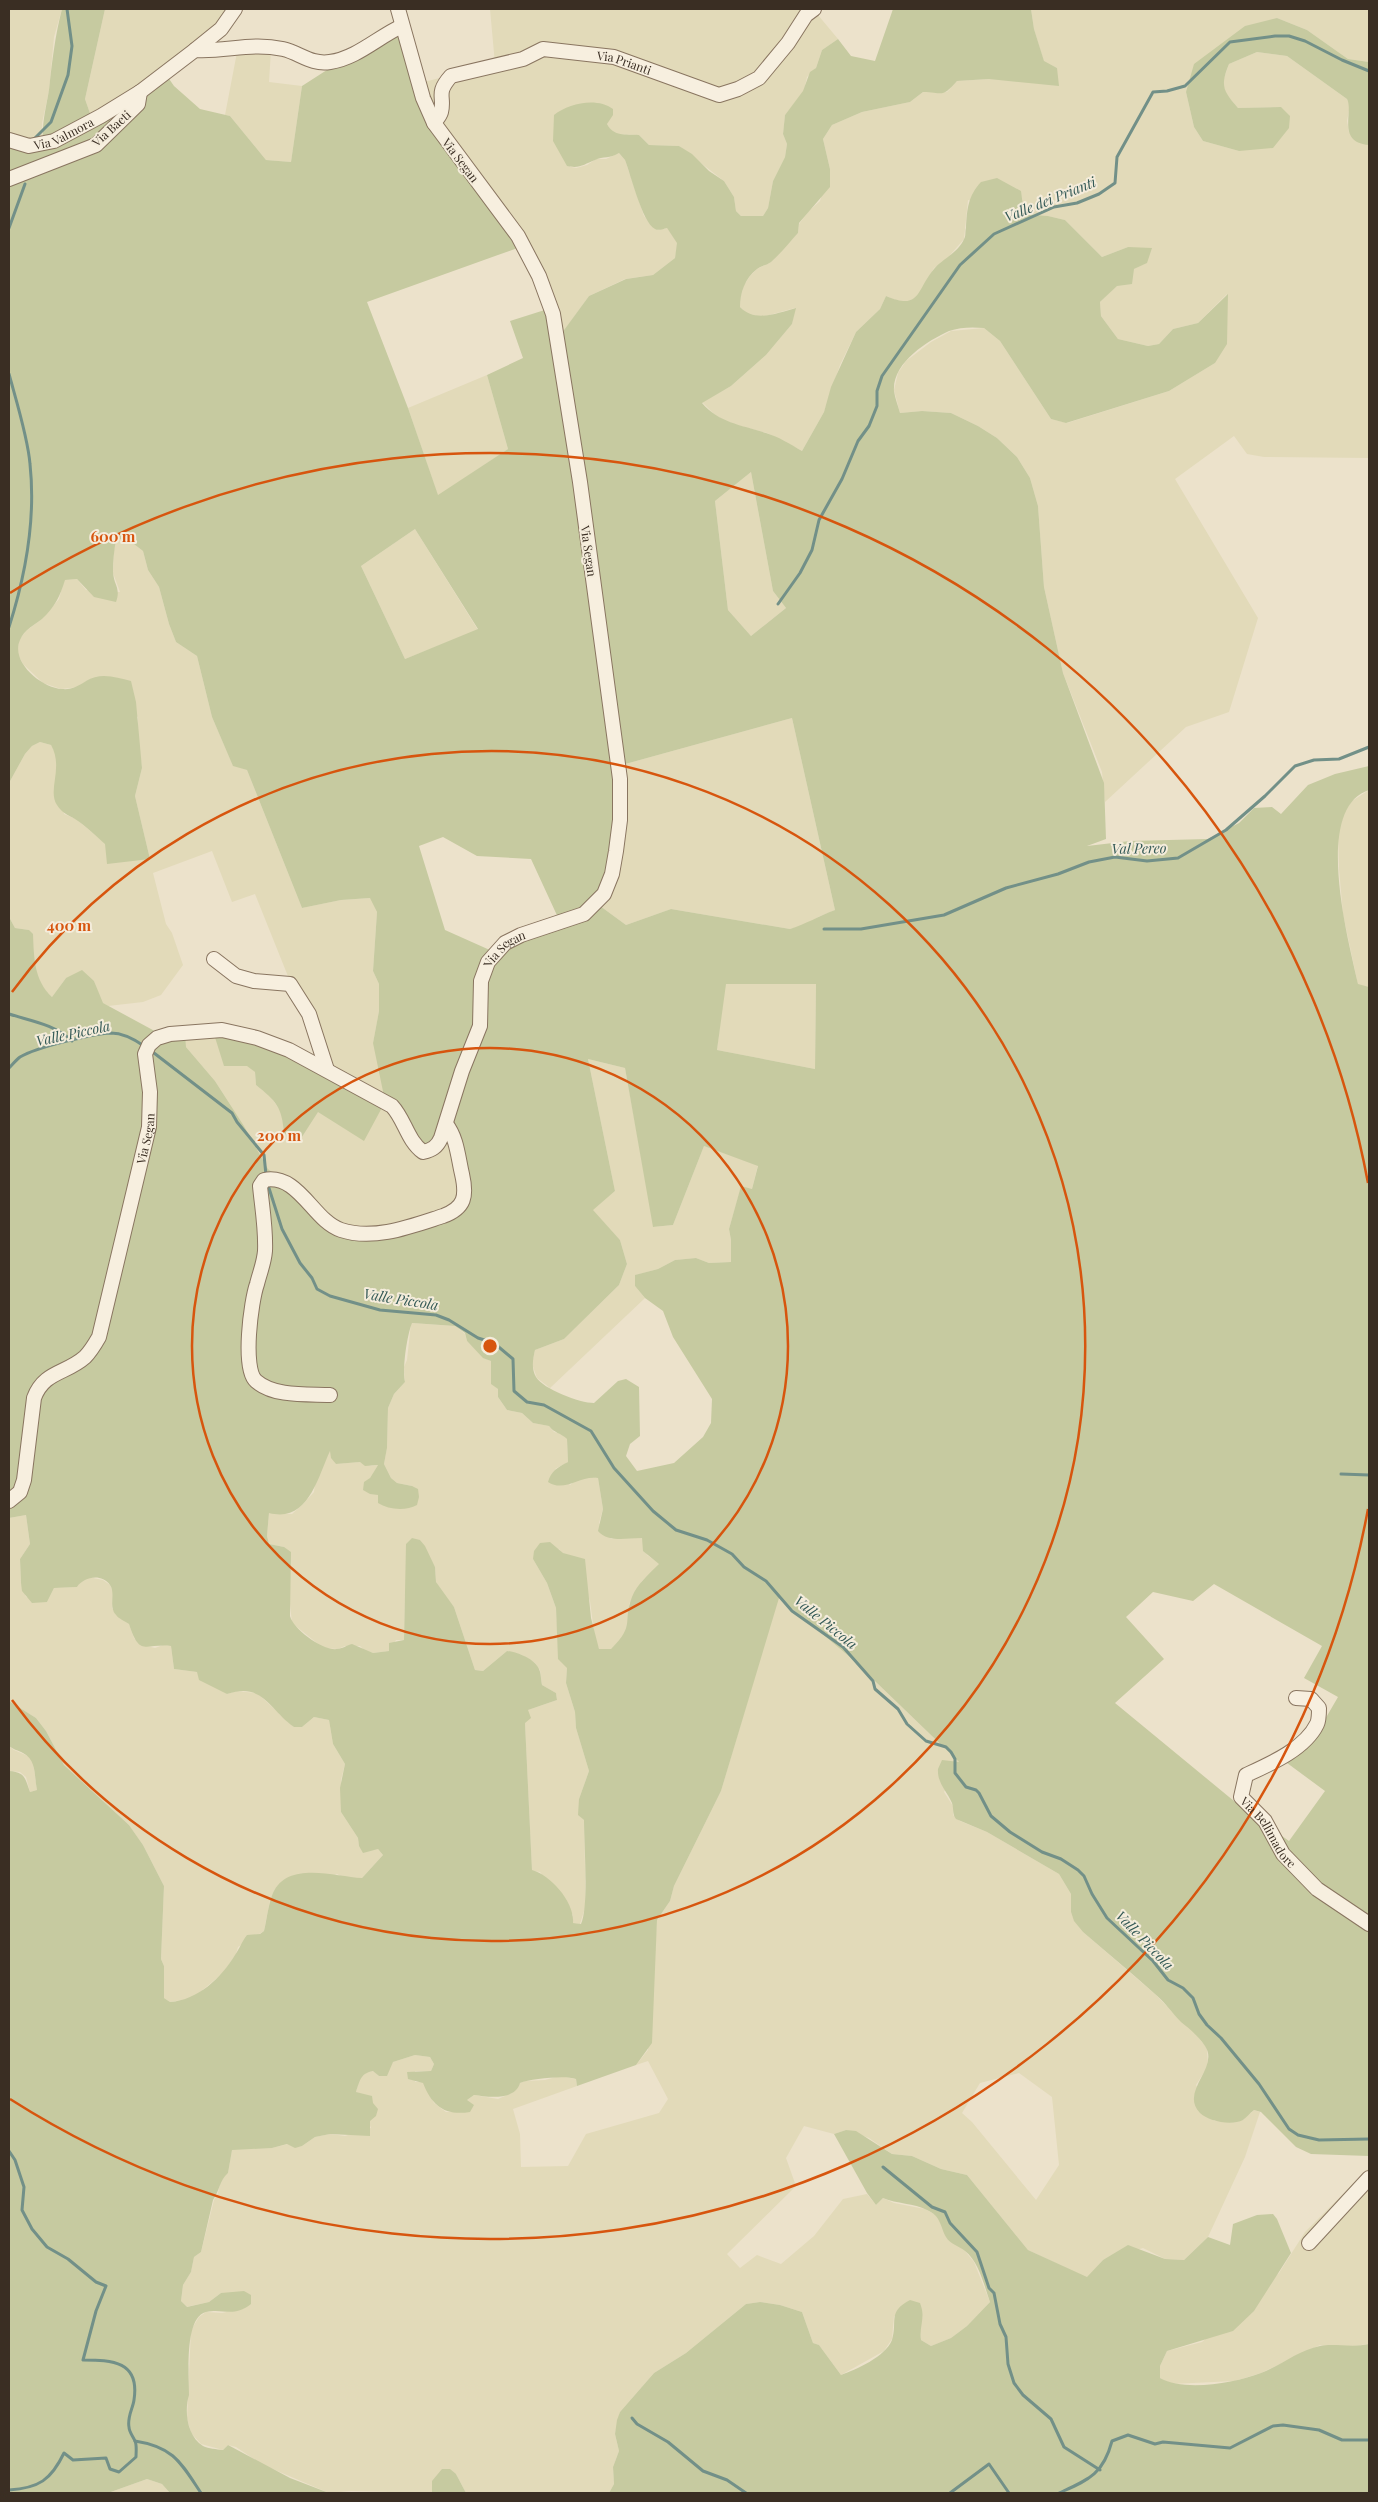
<svg xmlns="http://www.w3.org/2000/svg" width="1378" height="2502" font-family="'Playfair Display',serif">
<style>
.farmland{fill:#e2dab9;fill-rule:evenodd}
.green{fill:#c6caa0;fill-rule:evenodd}
.lines{fill:none;stroke-linecap:round;stroke-linejoin:round}
.stream{stroke:#729088;stroke-width:3}
.minor-casing{stroke:#897560;stroke-width:16}
.minor{stroke:#f7efdf;stroke-width:14}
.ring{fill:none;stroke:#d7550e;stroke-width:2.5}
.labels{text-anchor:middle;dominant-baseline:central;stroke-width:4;stroke-linejoin:round;paint-order:stroke}
.street-label{font-size:12px;fill:#3a2e23;stroke:#f4ecdb}
.water-label{font-size:14px;font-style:italic;fill:#335956;stroke:#f4ecdb}
.centre{fill:#d7550e;stroke:#f4ecdb;stroke-width:2.5}
.ring-label{font-size:15px;text-anchor:middle;font-weight:bold;fill:#d7550e;stroke:#f4ecdb;stroke-width:4;stroke-linejoin:round;paint-order:stroke}
</style>
<rect width="100%" height="100%" fill="#ece2cb"/>
<g class="farmland">
<polygon points="9,9 62,9 54,37 49,91 42,123 43,141 9,139"/>
<polygon points="105,9 237,9 93,122 85,99"/>
<polygon points="490,9 813,9 838,39 822,50 816,68 807,77 804,91 785,115 783,134 787,144 785,157 773,181 768,208 763,216 741,216 736,211 734,197 724,181 679,146 649,145 639,135 615,134 611,131 607,124 613,110 567,166 576,168 587,165 596,159 606,159 619,153 625,160 644,216 653,227 658,230 667,228 678,243 675,258 653,275 625,279 589,296 559,338 523,246 416,84 495,64"/>
<polygon points="1031,9 1369,9 1369,62 1348,59 1307,30 1277,18 1186,92 1194,127 1203,141 1239,151 1281,107 1238,108 1225,93 1223,81 1229,64 1257,52 1287,56 1347,99 1350,105 1347,121 1349,132 1365,144 1369,145 1369,458 1264,457 1247,454 1234,436 1175,479 1258,618 1229,712 1186,727 1105,802 1102,772 1063,673 1044,587 1038,506 1030,478 1017,457 997,438 978,426 951,413 922,411 900,413 894,390 898,373 906,361 931,342 951,331 984,328 1000,341 1051,419 1067,423 1169,391 1215,363 1227,294 1198,323 1173,329 1159,344 1148,346 1118,339 1101,316 1100,302 1134,269 1146,263 1128,247 1102,257 1065,220 1048,216 1023,214 968,200 964,239 945,261 934,268 918,296 910,302 898,301 886,296 880,309 856,332 840,365 824,412 802,451 767,433 733,424 716,416 702,402 731,386 766,355 792,324 795,308 762,317 747,314 740,307 740,299 744,285 750,276 757,269 769,263 798,233 799,224 809,211 820,201 830,169 823,139 832,125 862,112 910,102 923,92 947,92 957,81 989,79 1057,68 1044,62 1034,29"/>
<polygon points="238,47 271,50 269,82 302,86 291,162 266,160 230,116 225,115"/>
<polygon points="487,375 508,449 438,496 408,408"/>
<polygon points="751,472 773,591 786,608 751,636 728,610 715,501"/>
<polygon points="415,529 478,630 405,659 361,566"/>
<polygon points="126,538 143,551 148,570 159,587 169,624 176,642 197,656 212,717 233,765 247,770 302,908 341,900 371,898 377,912 373,971 379,984 379,1011 373,1043 449,1126 462,1175 458,1198 436,1215 385,1226 344,1227 268,1169 244,1126 215,1081 186,1047 185,1032 213,1031 255,1072 256,1085 270,1096 282,1113 284,1133 298,1142 318,1111 324,1066 255,894 232,902 212,851 153,873 166,924 172,933 183,965 161,995 143,1002 108,1006 102,1003 94,981 66,978 52,997 42,988 36,971 29,930 15,928 9,917 9,783 25,754 32,746 40,742 51,745 57,756 57,771 64,814 76,819 106,844 150,859 135,796 142,768 138,737 138,717 86,681 79,687 61,689 43,683 23,664 17,652 19,640 26,631 43,618 59,599 64,580 77,579 86,590 120,592 113,573 114,549 116,540"/>
<polygon points="792,718 835,910 818,917 809,924 790,929 671,909 626,925 596,903 618,766"/>
<polygon points="1369,790 1369,987 1358,985 1343,914 1339,869 1338,833 1345,810 1352,801"/>
<polygon points="725,984 816,984 815,1069 717,1050"/>
<polygon points="588,1059 625,1068 654,1227 673,1225 704,1146 758,1165 752,1189 741,1187 729,1229 731,1240 731,1262 709,1263 696,1258 675,1260 658,1269 636,1275 635,1286 645,1298 550,1388 537,1378 532,1364 535,1350 564,1339 619,1285 627,1264 620,1240 592,1210 615,1191"/>
<polygon points="411,1323 455,1326 465,1334 467,1341 483,1357 491,1361 492,1384 498,1389 498,1397 507,1410 522,1413 533,1423 549,1426 554,1432 562,1434 567,1439 568,1462 555,1469 570,1485 576,1480 590,1477 598,1478 603,1509 599,1523 611,1539 642,1538 647,1555 660,1564 642,1581 629,1604 629,1623 624,1636 610,1650 599,1649 595,1639 590,1601 575,1558 562,1553 559,1549 533,1559 547,1583 556,1608 558,1647 567,1668 566,1683 575,1712 576,1728 589,1771 579,1799 579,1815 584,1820 585,1869 585,1908 580,1924 572,1923 573,1915 540,1872 532,1871 525,1723 528,1710 557,1700 556,1693 542,1685 540,1670 535,1663 522,1655 507,1651 483,1671 475,1670 454,1607 439,1589 436,1582 435,1567 420,1540 405,1592 404,1640 396,1640 389,1651 373,1653 365,1651 360,1646 345,1646 338,1649 323,1648 292,1623 284,1547 269,1544 267,1536 269,1513 292,1514 303,1504 314,1492 315,1483 330,1450 336,1464 360,1462 371,1466 378,1465 363,1490 412,1486 397,1483 391,1478 384,1464 387,1448 388,1408 394,1394 405,1382 404,1367 407,1360"/>
<polygon points="26,1515 30,1544 20,1559 21,1583 26,1597 47,1602 54,1588 77,1587 81,1581 88,1577 103,1580 110,1585 113,1592 112,1608 116,1615 129,1624 134,1638 139,1644 155,1648 163,1645 171,1646 174,1669 197,1672 227,1694 236,1691 257,1693 294,1727 302,1727 314,1717 329,1720 333,1744 345,1764 341,1780 341,1812 358,1838 359,1846 371,1850 378,1849 383,1855 362,1878 344,1878 337,1874 270,1900 264,1931 238,1947 236,1954 223,1973 193,1998 170,2002 164,1998 164,1966 161,1959 164,1886 143,1845 129,1825 64,1765 46,1731 36,1718 9,1701 9,1518"/>
<path d="M778 1598 851 1658 960 1763 944 1792 953 1806V1815L960 1821 987 1832 1059 1874 1071 1894V1912L1074 1920 1083 1932 1156 1995 1181 2021 1192 2030 1207 2048 1208 2066 1196 2085 1214 2121 1243 2120 1254 2110 1260 2112 1245 2157 1208 2237 1184 2260 1165 2259 1143 2248 1103 2260 1087 2278 1028 2250 967 2175 941 2169 912 2156 892 2154 869 2138 846 2130 834 2134 804 2126 786 2158 796 2186 727 2254 740 2268 757 2255 781 2264 814 2236 843 2199 867 2194 876 2205 883 2198 894 2203 925 2209 934 2214 941 2222 947 2237 965 2251 974 2262 990 2302 967 2326 951 2338 931 2346 921 2340 920 2326 894 2316 892 2339 884 2351 841 2375 819 2345 813 2343 802 2312 780 2305 760 2302 746 2304 686 2353 654 2373 620 2412 615 2434 619 2451 613 2467 614 2484 609 2493H466L456 2474 432 2481V2493L351 2491 329 2493 261 2464 236 2447 228 2445 223 2450 201 2444 191 2433 187 2418 191 2330 199 2317 206 2312 222 2313 245 2308 221 2293 209 2302 186 2307 181 2301 183 2285 191 2272 194 2257 201 2252 214 2200 218 2193 221 2178 228 2173 232 2149 272 2148 288 2144 295 2147 302 2146 315 2137 330 2134 345 2136 371 2128 356 2092 360 2077 366 2072 374 2071 379 2076 393 2062 415 2055 430 2057 434 2064 431 2071H415V2082H423L434 2103 446 2112H470L467 2100 474 2095 498 2099 512 2093 520 2083 525 2081 545 2080 560 2076 576 2079 577 2086 513 2109 520 2134 521 2167 568 2166 586 2134 659 2113 668 2099 648 2061 636 2065 648 2050 657 1920 670 1901 674 1886 721 1791ZM1019 2073 1052 2097 1059 2165 1036 2200 972 2122 962 2113 980 2083Z"/>
<polygon points="9,1746 14,1750 28,1756 33,1761 37,1790 30,1792 26,1777 20,1772 9,1771"/>
<polygon points="1369,2168 1369,2344 1344,2347 1320,2345 1261,2373 1235,2381 1171,2384 1160,2378 1160,2366 1167,2351 1202,2342 1279,2273 1305,2232"/>
<polygon points="147,2479 162,2484 170,2493 108,2493"/>
</g>
<g class="green">
<path d="M62 9H105L85 99 93 122 165 73 174 86 200 109 230 116 266 160 291 162 302 86 400 23 416 84 523 246 367 302 408 408 438 495 508 449 487 375 523 358 510 321 551 308 559 337 589 296 626 279 653 275 675 258 677 243 667 228C663 229 659 231 655 229 642 222 631 175 625 160L619 153C610 159 603 156 595 160 584 164 580 169 567 166L553 141 554 115C569 103 597 97 613 109V115L607 124C614 137 625 134 639 135L649 145 679 146 692 154 709 171 724 181 734 197 736 211 741 216H763L768 208 773 181 785 157 787 144 783 134 785 115 803 91 810 72 816 68 822 50 838 39 851 56 875 61 893 9H1031L1034 29 1044 61 1057 68 1059 86 989 79 957 81C941 99 944 92 923 92L910 102 862 112 832 125 823 139 830 169V187L799 223 798 233C789 243 781 253 771 262 767 265 761 266 757 269 745 278 740 293 740 307 755 323 777 313 796 308L792 324 766 355 731 386 702 403C719 423 742 425 766 433 779 437 790 444 802 451L824 412 831 387 856 332 880 309 886 296C921 311 916 290 934 269 941 260 959 252 964 239 966 237 965 231 966 228 967 209 968 196 981 182L997 178 1021 191 1024 214 1048 216 1065 220 1102 257 1128 247 1152 248 1147 263 1134 269 1132 284 1117 286 1100 302 1101 316 1118 339 1148 346 1159 344 1173 329 1198 323 1228 294 1227 344 1215 363 1169 391 1066 423 1051 419 1000 341 984 328C973 327 960 327 949 331 927 341 892 363 894 391 895 398 898 406 900 413L922 411 951 413 978 426 997 438 1017 457 1030 478 1038 506 1044 587 1063 673 1104 783 1106 839 1087 846 1130 841 1208 839 1239 823 1254 808 1272 807 1281 814 1308 785 1335 774 1369 766V790C1312 808 1349 942 1358 984L1369 987V2156L1311 2154 1296 2147 1261 2112 1254 2110C1250 2113 1246 2118 1243 2120 1231 2126 1208 2121 1200 2113 1179 2091 1220 2068 1205 2046 1198 2036 1190 2029 1181 2022 1172 2013 1165 2002 1155 1994 1132 1973 1107 1953 1083 1932L1074 1921 1071 1912V1894L1059 1874 987 1832 956 1819C952 1814 954 1809 952 1803 947 1791 937 1783 938 1769L942 1760 959 1762 851 1658 779 1598 721 1791 674 1886 670 1901 657 1920 652 2043 636 2065 577 2086 576 2079C565 2075 531 2079 520 2083 515 2101 488 2097 474 2095L467 2100 474 2105 470 2112C445 2116 432 2106 423 2083L408 2079 407 2072 431 2071 434 2064 430 2057 415 2055 393 2062 387 2076H379L373 2071C361 2073 360 2080 356 2092L372 2096 373 2103 378 2109 376 2116 370 2121V2136L330 2134 315 2137 302 2146 295 2148 287 2144 272 2148 232 2150 228 2173C219 2181 220 2190 213 2200L201 2252 194 2257 191 2272 183 2285 181 2301 187 2307 209 2302 221 2293 244 2291 251 2295V2304C233 2318 224 2308 206 2312 184 2317 189 2376 189 2395 184 2411 187 2436 203 2446 209 2449 216 2449 223 2450L228 2445 290 2478 329 2493H170L162 2484 147 2479 108 2493H9V1771C25 1772 25 1778 30 1792L37 1790C34 1776 37 1760 23 1753 18 1750 14 1750 9 1746V1701L36 1718 46 1731 64 1765 129 1825 143 1845 164 1886 161 1959 164 1966V1998L170 2002C198 2000 221 1978 235 1955 240 1948 241 1943 247 1935L260 1934 264 1931C267 1919 268 1905 273 1893 288 1860 336 1877 362 1878L383 1855 378 1849 363 1853 359 1846 358 1838 341 1812 340 1788 345 1764 333 1744 329 1720 314 1717 302 1727H294C269 1709 263 1682 227 1694L199 1680 197 1672 174 1669 171 1646C145 1643 140 1658 129 1624 125 1621 119 1619 116 1615 108 1607 116 1594 110 1585 101 1573 84 1577 77 1587L54 1588 47 1602 32 1603 22 1591 21 1583 20 1559 30 1544 26 1515 9 1518V917L15 928 29 930 33 934C34 958 34 980 52 997L66 978 82 970 94 981 103 1003 162 1035 185 1032 186 1047 215 1081 244 1126 268 1169 344 1227 385 1226 436 1215 458 1198 462 1175 449 1127 425 1150 385 1102 364 1141 318 1112 298 1143 284 1133C282 1107 276 1101 256 1085L255 1072 247 1066H224L213 1031 253 1037 385 1101 373 1043 379 1011V984L373 971 377 912 370 898 341 900 302 908 247 770 233 766 212 717 197 656 176 642 169 624 159 587 148 570 143 551 126 538 116 540C114 550 113 561 113 572 114 586 121 588 116 602L94 597 77 579 65 580C60 596 55 607 42 619 34 625 24 630 20 640 10 662 42 688 62 689 72 690 78 686 86 681 100 672 116 677 131 681L136 702 142 768 135 796 150 859 107 864 105 844C96 836 86 826 75 819 68 815 62 813 57 805 47 790 64 768 51 745L40 742 32 746 25 754 9 783V139L43 140C42 122 46 108 49 90 52 62 55 36 62 9ZM751 472 773 591 786 608 751 636 728 610 715 501ZM415 529 478 629 405 659 361 566ZM792 718 835 910C819 916 806 924 790 929L671 909 626 925 596 903 619 835 618 766ZM443 837 477 856 531 859 561 924 492 951 445 930 419 846ZM726 984H816L815 1069 717 1050ZM588 1059 625 1068 653 1227 673 1225 704 1146 758 1166 752 1189 741 1186 729 1229 731 1240V1262L709 1263 696 1258 675 1260 658 1269 635 1275V1286L645 1298 663 1311 673 1337 712 1399 711 1423 703 1437 674 1463 637 1471 626 1456 630 1444 640 1436 639 1387 626 1379 618 1381 594 1403C580 1403 543 1389 536 1377 531 1368 533 1359 535 1350L564 1339 619 1285 627 1264 620 1240 593 1210 615 1191ZM412 1323 455 1326 465 1333 467 1341 483 1358 491 1361V1384L498 1389V1397L507 1410 522 1413 533 1423 549 1426C554 1433 561 1433 567 1439L568 1462C558 1467 551 1471 548 1482 565 1493 579 1475 598 1478L603 1509 598 1531C608 1543 628 1538 642 1538L643 1551 659 1564C649 1574 637 1584 632 1597 622 1623 636 1624 611 1649H599L591 1618 585 1559 563 1553 550 1542 540 1543 534 1551 533 1559 547 1583 556 1608 558 1659 567 1668 566 1683 575 1712 576 1728 589 1771 579 1799 578 1815 584 1820C584 1843 589 1908 581 1924L573 1923C575 1903 551 1875 532 1870L525 1723 531 1718 528 1710 557 1700 556 1693 542 1685C541 1680 541 1673 539 1669 535 1659 517 1652 507 1651L483 1671 475 1670 454 1607 436 1582 435 1567 425 1546 420 1540 412 1538 406 1544 404 1640 389 1643V1651L373 1653 352 1644C347 1645 342 1649 337 1649 323 1651 293 1629 290 1616L291 1552 284 1547 269 1544 267 1536 269 1513C308 1523 317 1479 330 1451L331 1458 336 1464 360 1462 365 1466 378 1465 370 1478 364 1482 363 1490 370 1494 378 1495V1503C389 1510 406 1511 417 1505L419 1497 418 1489 412 1486 397 1483 391 1478 384 1464 387 1448 388 1408 394 1394 405 1382C402 1370 407 1335 412 1323ZM1214 1584 1322 1646 1304 1678 1338 1697 1313 1740 1283 1760 1325 1791 1289 1841 1240 1806 1115 1703 1164 1659 1126 1617 1153 1592 1193 1601Z"/>
<path d="M1277 18 1307 30 1348 59 1369 62V145C1336 142 1354 112 1347 99L1287 56 1257 52 1229 64C1220 86 1223 91 1238 108L1281 107 1290 116 1289 128 1273 148 1239 151 1203 141 1194 127 1186 92 1194 64 1245 26Z"/>
<path d="M846 2130 856 2131 892 2154 912 2156 941 2169 967 2175 1028 2250 1087 2277 1103 2260 1128 2245 1165 2259 1184 2260 1208 2237 1230 2245 1233 2224 1257 2215 1273 2214 1277 2219 1291 2253 1254 2311 1233 2331 1167 2351 1160 2366V2378C1184 2392 1235 2383 1261 2373 1280 2366 1299 2350 1320 2346 1333 2343 1352 2348 1369 2344V2493H609L614 2484 613 2467 619 2451 615 2434 617 2420 620 2412 654 2373 686 2353 746 2304 760 2302 780 2305 802 2312 813 2343 819 2345 841 2375C857 2369 885 2357 892 2340 898 2321 887 2312 910 2300L920 2303C926 2318 919 2325 921 2340L931 2346 951 2338 967 2326 990 2302C984 2285 979 2262 965 2251 959 2246 950 2244 946 2237 940 2226 941 2216 927 2210 914 2203 897 2204 883 2198L876 2205 867 2193 834 2134Z"/>
<polygon points="442,2469 450,2469 456,2474 466,2493 432,2493 432,2481"/>
</g>
<g class="lines">
<g class="stream">
<polyline points="34,139 51,122 68,75 72,46 67,9"/>
<polyline points="9,228 25,184"/>
<path d="M9 374C16 400 28 438 30 464 36 520 26 574 9 627"/>
<polyline points="778,604 800,573 812,550 819,520 842,479 858,441 869,426 877,406 877,391 882,376 960,265 994,234 1054,207 1077,203 1099,194 1115,183 1117,157 1153,92 1167,91 1185,86 1230,42 1275,36 1289,36 1305,41 1342,60 1369,71"/>
<polyline points="824,929 861,929 944,915 1006,888 1058,874 1089,862 1115,857 1147,861 1178,858 1226,830 1265,796 1295,766 1314,760 1339,759 1369,747"/>
<path d="M9 1014C31 1021 54 1024 72 1041"/>
<polyline points="154,1053 232,1113 237,1122 264,1155 266,1175"/>
<path d="M9 1068C12 1065 16 1060 20 1057 37 1047 92 1034 111 1033 123 1033 134 1039 144 1046"/>
<polyline points="268,1185 282,1229 300,1263 312,1278 317,1289 330,1296 380,1310 436,1315 449,1320 478,1338 494,1343 513,1359 514,1391 527,1402 544,1405 591,1431 614,1468 653,1511 676,1530 707,1540 732,1554 744,1567 766,1581 792,1611 843,1647 873,1681 875,1689 898,1709 907,1724 926,1741 946,1747 951,1752 955,1759 955,1773 966,1787 976,1790 979,1793 991,1816 1010,1832 1042,1852 1061,1859 1078,1870 1084,1876 1092,1894 1107,1918 1153,1961 1168,1980 1183,1988 1193,1998 1199,2014 1207,2025 1221,2038 1259,2084 1289,2129 1298,2135 1319,2140 1369,2139"/>
<polyline points="1341,1474 1369,1475"/>
<path d="M9 2151 15 2160 24 2187 22 2210 32 2229 47 2247 68 2259 96 2282 106 2286 96 2311 83 2360C112 2360 140 2361 134 2400 133 2408 127 2417 129 2427 129 2432 133 2436 135 2441 137 2445 136 2452 136 2457L119 2472 110 2469 106 2458 73 2460 64 2453C51 2480 39 2488 9 2490"/>
<polyline points="883,2167 932,2207 945,2212 950,2223 977,2252 989,2288 994,2293 1000,2324 1006,2337 1008,2364 1014,2383 1023,2395 1051,2419 1064,2447 1100,2470"/>
<polyline points="632,2418 637,2424 668,2442 703,2471 727,2480 746,2493"/>
<path d="M135 2441C174 2447 181 2463 201 2493"/>
<polyline points="950,2493 989,2464 1009,2493"/>
<path d="M1059 2493C1088 2480 1103 2475 1112 2441L1128 2435 1155 2444 1163 2442 1230 2448 1273 2426 1283 2425 1319 2430 1342 2440H1369"/>
</g>
<defs>
<g id="minor">
<path d="M195 50C226 52 250 42 283 49 300 53 311 65 330 62 357 58 378 37 402 26"/>
<path id="s1" d="M434 123C436 120 440 116 441 112 445 96 435 94 451 76L523 59 543 49 614 57 719 95 738 89 759 78 788 43 806 15 814 9"/>
<path id="s2" d="M9 140 29 146 54 141 101 116 140 92 195 50 221 29 235 9"/>
<polyline points="9,179 96,145 138,104 140,92"/>
<polyline points="214,959 236,976 254,981 290,984 309,1014 327,1070"/>
<path d="M330 1395C307 1394 274 1397 256 1381 242 1369 251 1301 257 1284 260 1272 264 1263 265 1251 266 1229 262 1207 260 1186L264 1180C299 1173 313 1221 341 1230 374 1241 412 1226 443 1216 465 1208 467 1196 462 1174 458 1157 457 1138 446 1124"/>
<path id="s3" d="M9 1501 20 1492 24 1480 34 1398C44 1371 66 1374 85 1357 91 1351 95 1344 99 1337L149 1127 150 1092 145 1054 149 1045 157 1038 170 1034 222 1030 257 1038 289 1050 392 1106C405 1120 407 1140 423 1152 432 1150 437 1147 441 1138L462 1071 480 1026 481 981 488 962 505 943 521 935 584 914 604 894 612 874 616 851 620 820V779L580 482 553 314 539 276 518 236 434 123 423 98 398 9"/>
<path id="s4" d="M1296 1698 1311 1699 1319 1708C1319 1713 1319 1720 1317 1724 1305 1749 1270 1764 1246 1775L1241 1797 1265 1821 1283 1854 1317 1889 1369 1924"/>
<polyline points="1309,2243 1369,2178"/>
</g>
</defs>
<use href="#minor" class="minor-casing"/>
<use href="#minor" class="minor"/>
</g>
<g class="ring">
<circle cx="490" cy="1346" r="298"/>
<path d="M12 992A595 595 0 1 1 12 1700"/>
<path d="M1368 1509A893 893 0 0 1 10 2099M10 593A893 893 0 0 1 1368 1183"/>
</g>
<g class="labels">
<g class="street-label">
<text stroke="none"><textPath href="#s1" startOffset="231">Via Prianti</textPath></text>
<text transform="translate(111 128) rotate(-42)">Via Baeti</text>
<text stroke="none"><textPath href="#s2" startOffset="58">Via Valmora</textPath></text>
<text transform="translate(461 160) rotate(53)">Via Segan</text>
<text transform="translate(589 551) rotate(82)">Via Segan</text>
<text stroke="none"><textPath href="#s3" startOffset="1049">Via Segan</textPath></text>
<text stroke="none"><textPath href="#s3" startOffset="405">Via Segan</textPath></text>
<text stroke="none"><textPath href="#s4" startOffset="200">Via Bellimadore</textPath></text>
</g>
<g class="water-label">
<text transform="translate(1050 199) rotate(-22)">Valle dei Prianti</text>
<text transform="translate(1139 848) rotate(-1)">Val Pereo</text>
<text transform="translate(73 1033) rotate(-12)">Valle Piccola</text>
<text transform="translate(401 1299) rotate(9)">Valle Piccola</text>
<text transform="translate(826 1622) rotate(39)">Valle Piccola</text>
<text transform="translate(1145 1940) rotate(46)">Valle Piccola</text>
</g>
</g>
<circle cx="490" cy="1346" r="8" class="centre"/>
<g class="ring-label">
<text x="113" y="542">600 m</text>
<text x="69" y="931">400 m</text>
<text x="279" y="1141">200 m</text>
</g>
<rect width="1378" height="2502" fill="none" stroke="#3a2e23" stroke-width="20"/>
</svg>
